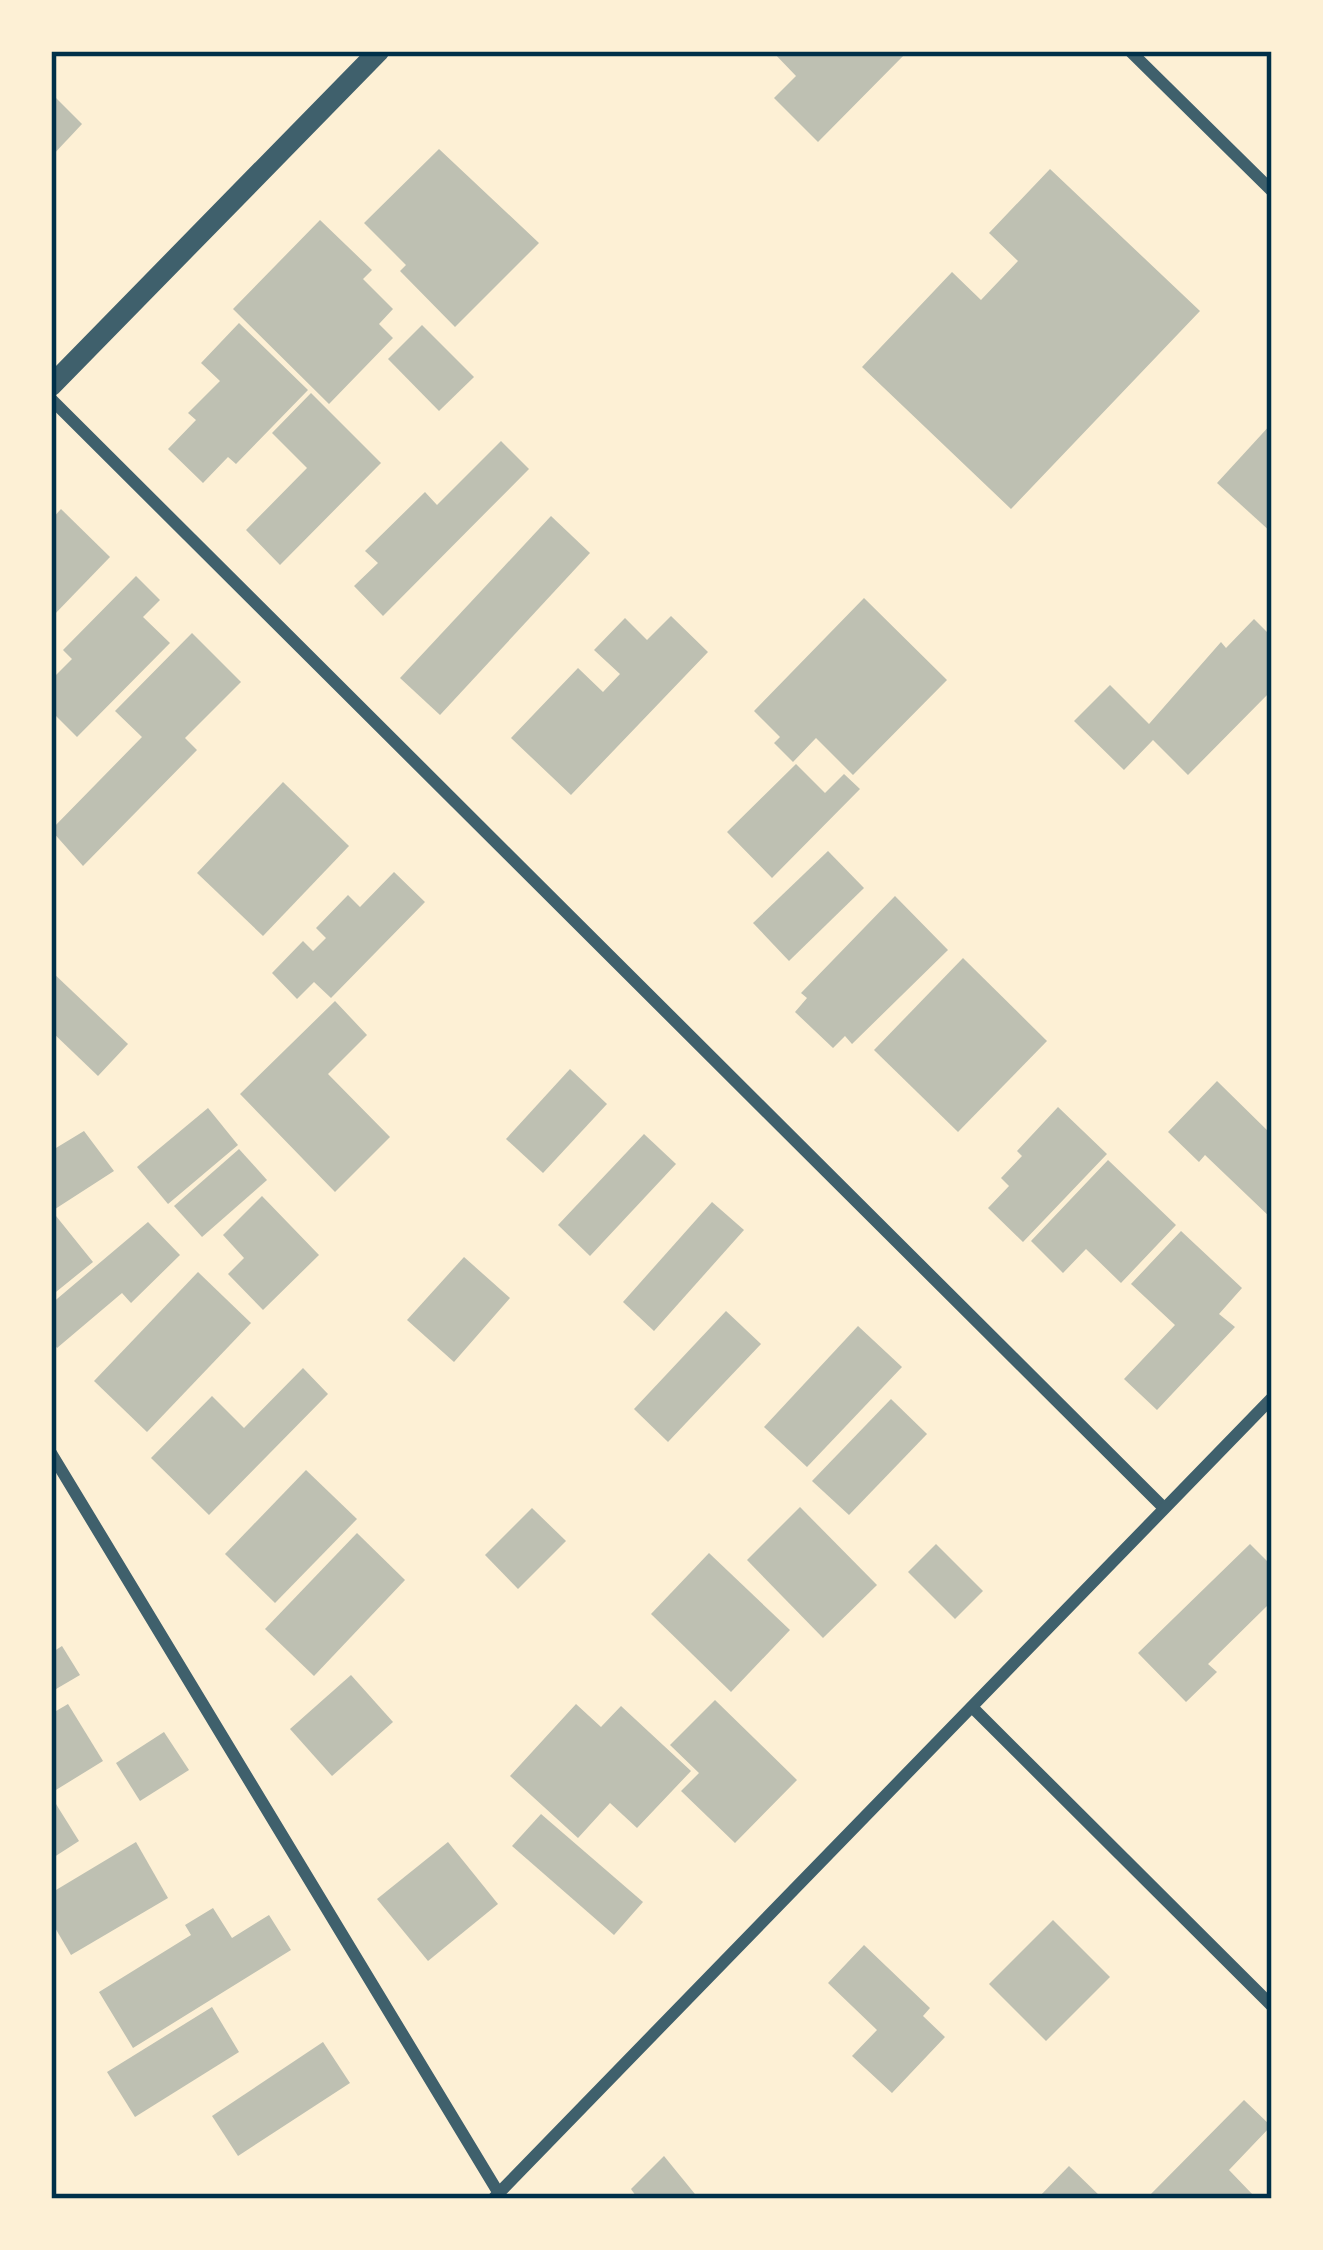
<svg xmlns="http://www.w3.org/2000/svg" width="1323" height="2250" font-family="'IBM Plex Serif',serif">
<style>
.building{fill:#bec0b2}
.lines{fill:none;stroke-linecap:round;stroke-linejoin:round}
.minor{stroke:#3f606c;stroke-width:12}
.tertiary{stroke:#3f606c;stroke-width:21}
.neatline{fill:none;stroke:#003049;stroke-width:4.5}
</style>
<rect width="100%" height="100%" fill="#fdf0d5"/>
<g class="building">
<polygon points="772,51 908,51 818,142 774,98 796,76"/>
<polygon points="51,93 82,124 51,157"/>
<polygon points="439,149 539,243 455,327 400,271 406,265 364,223"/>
<polygon points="1050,169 1200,311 1011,509 862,367 952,272 981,300 1018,261 989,233"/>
<polygon points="320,220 372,270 363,279 393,309 379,324 393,338 329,404 233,309"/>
<polygon points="239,323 308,390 236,464 228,457 203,483 168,449 196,420 188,413 220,381 201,363"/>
<polygon points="422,325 474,377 439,411 388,359"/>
<polygon points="311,393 381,463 280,565 246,530 307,468 272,433"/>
<polygon points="1272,423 1272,533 1217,483"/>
<polygon points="501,441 529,469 383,616 354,586 378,563 365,551 425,492 437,505"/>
<polygon points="61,509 110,557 51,618 51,520"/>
<polygon points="551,516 590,553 440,715 400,678"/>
<polygon points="136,576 160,600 143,617 170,643 77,737 51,711 51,680 72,659 63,650"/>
<polygon points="864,598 947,680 853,775 816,738 793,762 774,743 780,737 754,711"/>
<polygon points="671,616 708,652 571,795 511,738 578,668 603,692 620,674 594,650 625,618 647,640"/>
<polygon points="1254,619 1272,637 1272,690 1188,775 1153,740 1124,770 1074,721 1110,685 1149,724 1221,642 1226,648"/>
<polygon points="192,633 241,682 185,738 197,750 83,866 51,830 142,737 115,711"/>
<polygon points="796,764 825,793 844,774 860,789 772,878 727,832"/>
<polygon points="283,782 349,846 263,936 197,873"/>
<polygon points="828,851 864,888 789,961 753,923"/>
<polygon points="394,872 425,902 331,998 314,982 297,999 272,973 303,941 313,951 326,938 316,928 348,895 360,907"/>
<polygon points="895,896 948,950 852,1044 845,1036 833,1048 795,1012 807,998 801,993"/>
<polygon points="963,958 1047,1041 958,1132 874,1050"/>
<polygon points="51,971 128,1044 98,1076 51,1031"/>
<polygon points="335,1001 367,1035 328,1074 390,1137 335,1192 240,1094"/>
<polygon points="570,1069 607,1104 543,1173 506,1139"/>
<polygon points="1217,1081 1272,1135 1272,1219 1205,1155 1199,1162 1168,1132"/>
<polygon points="1058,1107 1107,1154 1023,1242 988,1208 1009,1186 1001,1178 1022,1156 1017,1151"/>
<polygon points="208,1108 238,1145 168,1204 137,1167"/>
<polygon points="84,1131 114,1171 52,1211 93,1262 51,1296 51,1151"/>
<polygon points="644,1134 676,1164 590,1256 558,1225"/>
<polygon points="239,1149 267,1180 202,1237 174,1206"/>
<polygon points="1108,1160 1176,1225 1121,1283 1086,1249 1063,1273 1031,1241"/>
<polygon points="262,1196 319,1255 263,1310 228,1274 244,1258 223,1235"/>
<polygon points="712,1202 744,1230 654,1331 623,1302"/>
<polygon points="148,1222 180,1255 131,1303 122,1293 57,1348 51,1339 51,1304"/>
<polygon points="1181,1231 1242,1288 1219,1314 1235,1327 1157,1410 1124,1379 1175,1325 1131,1284"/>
<polygon points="464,1257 510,1298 454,1362 407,1320"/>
<polygon points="198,1272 251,1323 147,1432 94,1381"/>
<polygon points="726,1311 761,1344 668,1442 634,1409"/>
<polygon points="858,1326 902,1367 807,1467 764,1427"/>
<polygon points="303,1368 328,1394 209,1515 151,1458 212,1396 244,1428"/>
<polygon points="891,1399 927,1434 849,1515 812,1481"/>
<polygon points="306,1470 357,1519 275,1603 225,1554"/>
<polygon points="800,1507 877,1585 823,1638 747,1560"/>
<polygon points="532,1508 566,1541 518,1589 485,1555"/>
<polygon points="357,1533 405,1580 314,1676 265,1629"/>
<polygon points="936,1544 983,1591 955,1619 908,1572"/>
<polygon points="1250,1544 1272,1566 1272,1611 1267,1606 1208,1664 1217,1672 1186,1702 1138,1653"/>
<polygon points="709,1553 790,1630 731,1692 651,1614"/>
<polygon points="62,1646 80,1675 51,1692 51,1653"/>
<polygon points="351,1675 393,1722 332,1776 290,1729"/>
<polygon points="715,1700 797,1780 735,1843 681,1791 699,1773 670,1745"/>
<polygon points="68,1704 103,1761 51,1793 51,1714"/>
<polygon points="576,1704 601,1727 621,1706 691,1771 637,1828 610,1803 578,1838 510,1776"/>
<polygon points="164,1732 189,1770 140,1801 116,1763"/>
<polygon points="51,1796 79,1841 51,1859"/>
<polygon points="541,1814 643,1902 614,1935 512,1846"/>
<polygon points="136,1842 168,1898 71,1955 51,1921 51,1893"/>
<polygon points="448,1842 498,1904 428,1961 377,1899"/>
<polygon points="213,1908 232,1938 269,1915 291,1950 133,2048 99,1992 191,1935 185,1925"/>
<polygon points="1053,1920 1110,1977 1046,2041 989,1984"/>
<polygon points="864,1945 930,2008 923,2016 945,2037 892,2093 852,2056 877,2030 828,1983"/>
<polygon points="212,2007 239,2052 135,2117 107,2072"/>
<polygon points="323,2042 350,2083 238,2156 212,2116"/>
<polygon points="1244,2100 1271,2126 1229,2170 1254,2196 1251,2199 1146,2199"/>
<polygon points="664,2156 699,2199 638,2199 631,2189"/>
<polygon points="1069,2166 1103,2199 1037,2199"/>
</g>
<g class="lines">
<g class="minor">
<polyline points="1130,51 1272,191"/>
<polyline points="51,399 1164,1508"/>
<polyline points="51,1453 501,2197"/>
<polyline points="973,1708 1272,2006"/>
<polyline points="493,2199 1272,1398"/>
</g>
<polyline class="tertiary" points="51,386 379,51"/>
</g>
<rect width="1323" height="2250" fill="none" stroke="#fdf0d5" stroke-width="108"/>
<rect x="54" y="54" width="1215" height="2142" class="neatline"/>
</svg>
